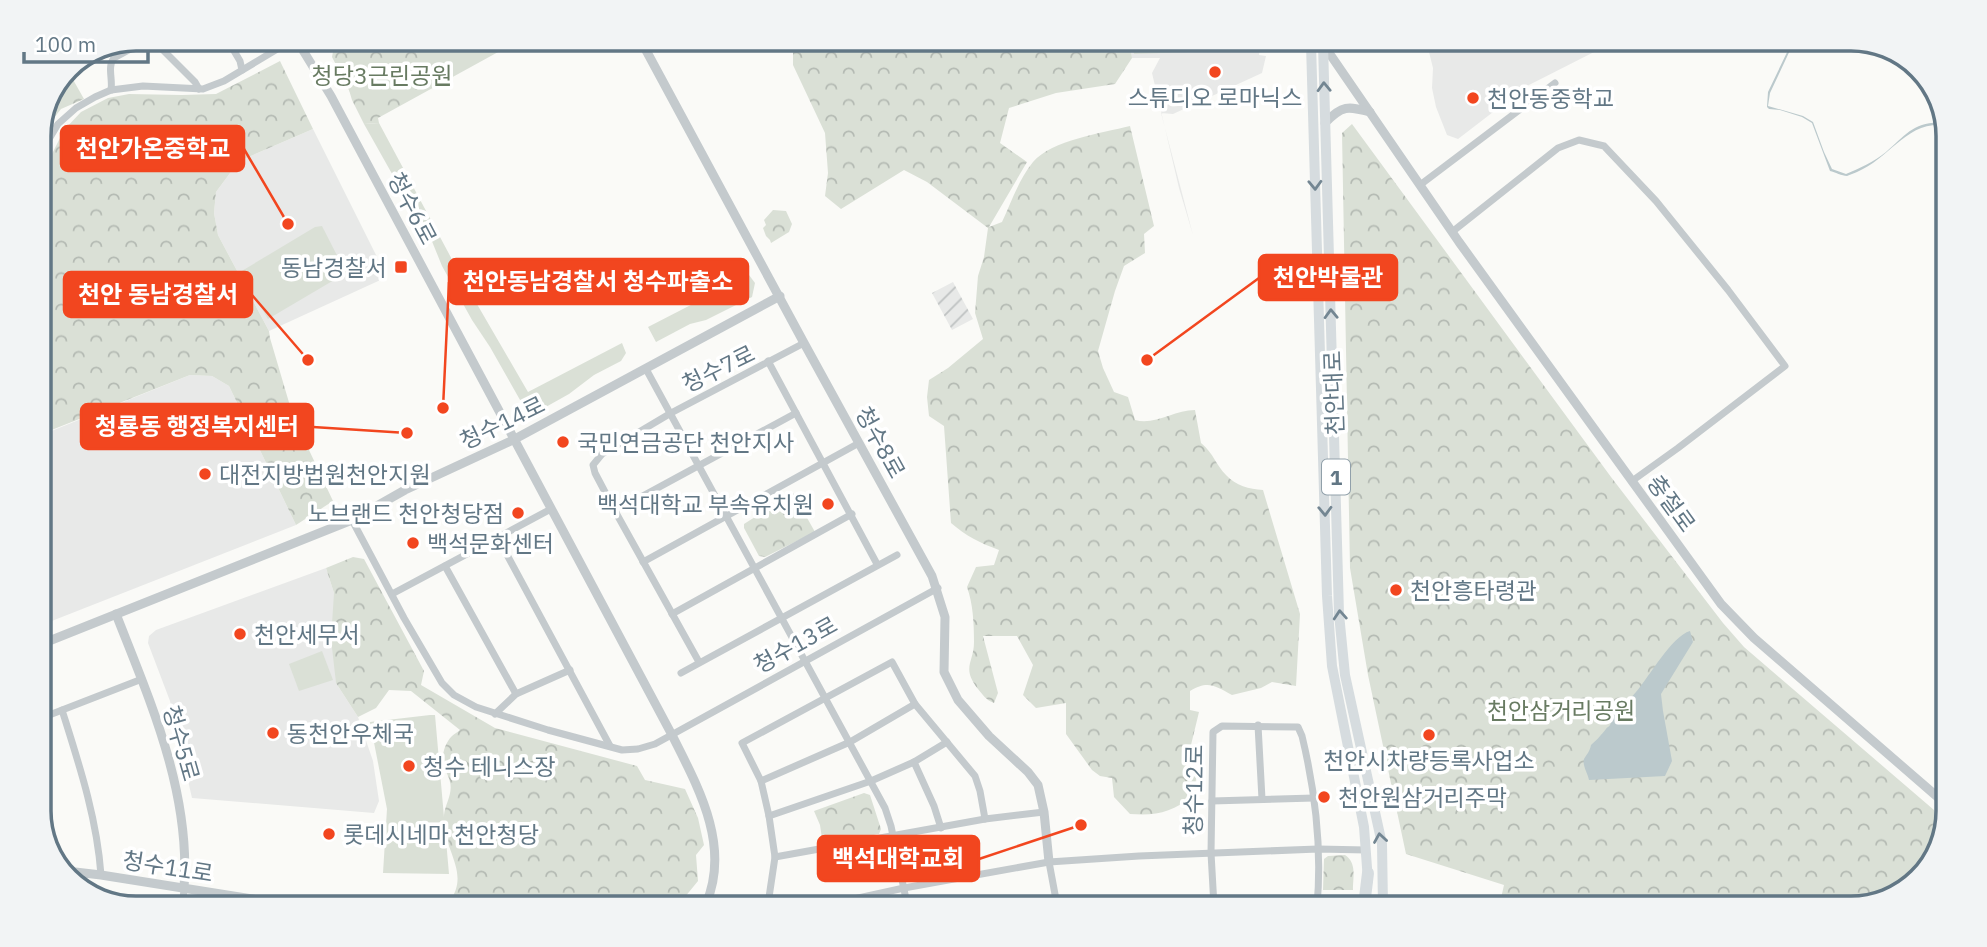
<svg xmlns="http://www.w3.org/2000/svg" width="1987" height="947" font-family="'IBM Plex Sans','Noto Sans KR',sans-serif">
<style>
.built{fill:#e8e9e8}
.industrial{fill:url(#industrial-furrows)}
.grass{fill:#dae0d6}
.forest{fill:url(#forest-crowns)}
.water{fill:#bbc9cc}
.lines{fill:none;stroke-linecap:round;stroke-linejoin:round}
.minor{stroke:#c4cacd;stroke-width:7}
.tertiary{stroke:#c4cacd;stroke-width:9}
.primary{stroke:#d6dcdf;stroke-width:10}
.trunk{stroke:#d6dcdf;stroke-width:12}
.oneway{stroke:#738692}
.poi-dot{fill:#f2461f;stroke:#fff;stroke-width:2.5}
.labels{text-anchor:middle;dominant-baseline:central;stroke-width:7;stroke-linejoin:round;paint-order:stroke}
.shield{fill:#fff;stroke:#91a0aa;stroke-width:2}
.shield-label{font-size:21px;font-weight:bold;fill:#627785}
.park-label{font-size:23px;fill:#687b62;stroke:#fff}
.poi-label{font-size:23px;fill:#627785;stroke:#fff;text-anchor:start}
.street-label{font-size:23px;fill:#627785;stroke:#fff}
.rim{fill:none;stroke:#627785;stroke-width:3.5}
.leader{fill:none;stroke:#f2461f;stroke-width:2.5}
.callout-dot{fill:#f2461f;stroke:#fff;stroke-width:2.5}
.callout{fill:#f2461f;stroke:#f2461f;stroke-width:2.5}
.callout-label{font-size:24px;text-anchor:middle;font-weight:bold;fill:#fff}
</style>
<defs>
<pattern id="industrial-furrows" width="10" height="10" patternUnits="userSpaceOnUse" patternTransform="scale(1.75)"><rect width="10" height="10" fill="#e8e9e8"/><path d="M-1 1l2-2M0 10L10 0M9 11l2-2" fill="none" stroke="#bfc2c2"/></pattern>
<pattern id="forest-crowns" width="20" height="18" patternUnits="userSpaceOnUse" patternTransform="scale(1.75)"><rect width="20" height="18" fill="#dae0d6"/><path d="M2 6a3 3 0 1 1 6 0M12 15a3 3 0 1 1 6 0" fill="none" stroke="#b4bab3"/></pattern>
</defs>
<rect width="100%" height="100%" fill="#fafaf7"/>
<g class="built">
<polygon points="1130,43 1260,43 1259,55 1266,56 1262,73 1173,114 1161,113 1193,235 1179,188 1152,73 1160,58 1132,58"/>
<polygon points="1427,44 1614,45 1598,50 1527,86 1458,139 1447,135 1436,107 1432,88 1433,68"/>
<polygon points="313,129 387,277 269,331 218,235 214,213 216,192 239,161"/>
<polygon points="190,375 212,376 229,386 296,525 39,626 39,436"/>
<polygon points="326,568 334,593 336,683 358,717 373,761 379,801 374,813 192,798 170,701 148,643 149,636 156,630"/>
</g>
<polygon class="industrial" points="953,282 973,319 952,330 932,293"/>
<g class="grass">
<path d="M403 40 447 42C461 36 462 43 475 44 482 46 491 45 498 46L500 40H520L449 79 444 73 363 120 343 77Z"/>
<polygon points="1132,43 1256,43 1255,51 1242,50 1134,54"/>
<polygon points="379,123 463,280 528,392 622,343 626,353 621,361 594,375 569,394 544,408 537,410 524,407 490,347 472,320 442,266 427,229 413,204 391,172 364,124"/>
<polygon points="322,226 346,273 268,319 240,272 315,227"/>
<polygon points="749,275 755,283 752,297 706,320 690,324 656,342 648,327"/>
<polygon points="322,651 333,680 299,691 289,664"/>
<polygon points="430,715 435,715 449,874 383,873 387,809 370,722"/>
</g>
<g class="forest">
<polygon points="347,39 453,40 440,43 421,41 449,79 378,118 379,123 364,124 352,100 349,90 332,57 334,46"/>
<path d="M793 41 1130 43 1132 58 1115 84 1056 93 1009 108 1000 143 1027 162 989 227 1002 222C1011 203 1019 179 1033 162 1052 140 1102 133 1130 126L1154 226 1144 234 1145 253 1124 266 1115 291 1098 351 1103 368 1114 392 1128 397 1135 420C1154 426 1174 410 1195 410L1201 443C1214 454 1216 465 1226 475 1236 486 1249 489 1263 490L1300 614 1296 686 1272 682 1261 688 1232 695C1215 686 1208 680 1190 691V710L1199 712 1191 745 1196 749 1204 752 1194 760 1196 779 1194 796C1171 812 1158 816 1130 814L1114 797 1112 778 1100 776 1092 770 1066 734V703L1036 708 1023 695 1033 665 1017 636H983L998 693 994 703C986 700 983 695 978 689 961 667 974 663 974 642 974 623 973 604 967 587L976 567 994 565 999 550C980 543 966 536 951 523L944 426 929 416 927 397 929 380 948 368 983 339 975 313 978 276 984 257 988 228 927 182 904 170 841 209 825 196 828 173 825 133 793 65Z"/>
<polygon points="280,61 313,129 239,161 216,192 214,213 218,235 269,331 270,338 293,416 333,501 296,525 229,386 212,376 190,375 39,435 39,180 64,130 81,112 108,98 129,94 182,95 216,94"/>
<polygon points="71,76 84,99 61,109 39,137 39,129 60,81"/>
<polygon points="1352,124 1611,477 1723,623 1744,647 1941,816 1941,849 1905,892 1852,908 1499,907 1504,885 1406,854 1368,675 1350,568 1342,133"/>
<polygon points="773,210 786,211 792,224 789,232 771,243 770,240 766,236 763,228 766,225 764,220"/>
<polygon points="793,493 815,532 765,557 759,556 744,528 744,524"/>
<path d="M353 557 364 559 424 671 421 685 495 728 637 766 645 780 685 789 698 818 704 845 696 855 698 881 680 903 449 902C472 872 441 849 444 815 445 804 453 794 450 782 449 777 446 772 444 767 441 757 444 744 452 736 454 734 458 732 460 730L411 691 389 690 376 708 358 717 336 683 331 639 334 593 326 568Z"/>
<polygon points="864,793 870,795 881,829 879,834 823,845 820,825 814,811"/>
<path d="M1345 855C1357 863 1353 877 1353 890H1323L1324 859 1328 856Z"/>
</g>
<g class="water">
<path d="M1790 46H1792L1770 93 1768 106 1803 116 1813 122 1824 152 1832 169 1846 174C1860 168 1874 162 1886 152 1906 135 1915 120 1945 123L1948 131 1943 125C1906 122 1889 159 1857 172 1854 173 1850 175 1847 176 1842 176 1835 172 1830 171L1812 123 1802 117 1780 110 1769 109 1767 107 1768 92Z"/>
<path d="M1690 631 1693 642 1661 694 1663 711 1672 761 1665 776 1589 780C1588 774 1582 765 1584 759 1587 754 1590 751 1591 745 1598 739 1601 735 1606 729 1607 727 1609 727 1610 725 1612 722 1611 718 1614 715 1622 708 1629 700 1636 692 1649 677 1672 636 1690 631Z"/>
</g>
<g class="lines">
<g class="minor">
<polyline points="152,39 195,82 199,89"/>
<polyline points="227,39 240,61 242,70"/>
<path d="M111 90C113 79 107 67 114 58L149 39"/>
<polyline points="39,156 58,124 76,108 95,97 111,90 143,86 203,89 224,81 294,39"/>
<polyline points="1420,185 1555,83"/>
<polyline points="1452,232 1558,148 1579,140 1604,146 1656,201 1728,290 1785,366 1678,448 1632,481"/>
<polyline points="768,361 877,564"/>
<polyline points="646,369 885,808 891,826 907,904"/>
<polyline points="615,511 796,413"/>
<polyline points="352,520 404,618 442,683 454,695 476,707 548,730 622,750 638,749 655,744 938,588"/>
<polyline points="498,538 610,746"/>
<polyline points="643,562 859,443"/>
<polyline points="445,566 516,694"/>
<polyline points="392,594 551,509"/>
<polyline points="672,614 852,514"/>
<polyline points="699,662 615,511 595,473 593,465 602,454 671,413 804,343"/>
<polyline points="681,673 897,555"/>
<path d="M62 710C79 764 97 818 101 875"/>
<polyline points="495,714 516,694 570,670"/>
<polyline points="39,719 142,679"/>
<polyline points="1258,725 1262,799"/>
<polyline points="914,762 934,806 941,828"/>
<polyline points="761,781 850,742 915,704"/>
<polyline points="1212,801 1314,798"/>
<polyline points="769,816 871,781 914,762 947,742"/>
<polyline points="775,857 985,819 1044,812"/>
<polyline points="1049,862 1057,905"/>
<polyline points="708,899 729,904"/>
<polyline points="183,901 184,888"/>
<polyline points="768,904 775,857 769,816 761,781 742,743 892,662 915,704 975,776 980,791 985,819"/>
<polyline points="831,904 904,888 1049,862 1139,856 1318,849 1366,850"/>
<polyline points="1182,906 1318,899"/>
<path d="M1214 906 1211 853 1213 732 1222 726 1298 727 1302 736C1315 790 1322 850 1317 906"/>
</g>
<g class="tertiary">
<path d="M296 39 331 96 672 735C698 787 731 845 706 904"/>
<polyline points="641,41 804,343 932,576 945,617 944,672 958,700 989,736 1028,772 1038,785 1044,812 1049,862"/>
<polyline points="1323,44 1459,242 1721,604 1754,638 1941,800"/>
<path d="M1325 123C1342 105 1348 106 1370 112"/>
<path d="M116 614C150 701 191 792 184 888"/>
<polyline points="39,645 352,520 405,490 513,440 780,296"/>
<polyline points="58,870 101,875 271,902"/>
</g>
<g class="primary">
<polyline points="1311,44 1327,596 1332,666 1364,827 1368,881"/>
<polyline points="1323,44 1339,614 1345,675 1382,844 1383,906"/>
</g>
<polyline class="trunk" points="1364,906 1368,873"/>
</g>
<defs><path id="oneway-chevron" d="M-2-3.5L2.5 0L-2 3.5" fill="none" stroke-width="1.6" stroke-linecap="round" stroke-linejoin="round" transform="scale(1.75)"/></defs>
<g class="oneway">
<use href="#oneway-chevron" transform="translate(1324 87) rotate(-92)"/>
<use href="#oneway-chevron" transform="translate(1315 185) rotate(88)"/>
<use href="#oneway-chevron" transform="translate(1331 314) rotate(-92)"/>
<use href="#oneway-chevron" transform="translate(1325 511) rotate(88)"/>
<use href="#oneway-chevron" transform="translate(1340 615) rotate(-94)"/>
<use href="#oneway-chevron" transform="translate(1380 838) rotate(-99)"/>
</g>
<g class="poi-dot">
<circle cx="1215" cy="72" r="7"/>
<circle cx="1473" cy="98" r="7"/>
<rect x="394" y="260" width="14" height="14" rx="3.5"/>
<circle cx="563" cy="442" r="7"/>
<circle cx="205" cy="474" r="7"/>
<circle cx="828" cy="504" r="7"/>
<circle cx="518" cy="513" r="7"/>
<circle cx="413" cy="543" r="7"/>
<circle cx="1396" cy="590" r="7"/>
<circle cx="240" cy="634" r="7"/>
<circle cx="273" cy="733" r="7"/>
<circle cx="1429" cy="735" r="7"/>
<circle cx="409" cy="766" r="7"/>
<circle cx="1324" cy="797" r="7"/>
<circle cx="329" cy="834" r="7"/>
</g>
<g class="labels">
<rect class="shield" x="1322" y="459.5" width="28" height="35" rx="5"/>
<g class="shield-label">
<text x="1336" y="477">1</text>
</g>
<g class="park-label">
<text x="382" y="75">청당3근린공원</text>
<text x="1561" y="710">천안삼거리공원</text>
</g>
<g class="poi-label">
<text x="1215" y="97" text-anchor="middle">스튜디오 로마닉스</text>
<text x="1487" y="98">천안동중학교</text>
<text x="387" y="267" text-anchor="end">동남경찰서</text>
<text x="577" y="442">국민연금공단 천안지사</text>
<text x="219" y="474">대전지방법원천안지원</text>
<text x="814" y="504" text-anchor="end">백석대학교 부속유치원</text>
<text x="504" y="513" text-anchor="end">노브랜드 천안청당점</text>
<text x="427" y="543">백석문화센터</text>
<text x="1410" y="590">천안흥타령관</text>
<text x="254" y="634">천안세무서</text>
<text x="287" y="733">동천안우체국</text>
<text x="1429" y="760" text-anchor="middle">천안시차량등록사업소</text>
<text x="423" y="766">청수 테니스장</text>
<text x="1338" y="797">천안원삼거리주막</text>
<text x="343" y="834">롯데시네마 천안청당</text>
</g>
<g class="street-label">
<text transform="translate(413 208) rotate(62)">청수6로</text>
<text transform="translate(718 368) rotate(-26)">청수7로</text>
<text transform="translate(1333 393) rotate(-92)">천안대로</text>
<text transform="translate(502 422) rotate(-26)">청수14로</text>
<text transform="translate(881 442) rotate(61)">청수8로</text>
<text transform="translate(1672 503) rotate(54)">충절로</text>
<text transform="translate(795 644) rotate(-29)">청수13로</text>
<text transform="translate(182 743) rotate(74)">청수5로</text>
<text transform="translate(1193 790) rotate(-89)">청수12로</text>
<text transform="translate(168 866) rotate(9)">청수11로</text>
</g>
</g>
<path d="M0 0H1987V947H0ZM136 51H1851A85 85 0 0 1 1936 136V811A85 85 0 0 1 1851 896H136A85 85 0 0 1 51 811V136A85 85 0 0 1 136 51Z" fill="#f2f4f5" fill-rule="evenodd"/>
<path class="rim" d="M136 51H1851A85 85 0 0 1 1936 136V811A85 85 0 0 1 1851 896H136A85 85 0 0 1 51 811V136A85 85 0 0 1 136 51Z"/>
<path class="leader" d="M288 224L244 149M1147 360L1259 278M443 408L449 282M308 360L252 295M407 433L313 427M1081 825L979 859"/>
<g class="callout-dot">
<circle cx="288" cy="224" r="7"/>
<circle cx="1147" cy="360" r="7"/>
<circle cx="443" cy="408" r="7"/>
<circle cx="308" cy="360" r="7"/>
<circle cx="407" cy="433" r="7"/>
<circle cx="1081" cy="825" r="7"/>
</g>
<g class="callout">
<rect x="61" y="126" width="183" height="45" rx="7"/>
<rect x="1259" y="255" width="138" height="45" rx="7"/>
<rect x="449" y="259" width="299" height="45" rx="7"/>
<rect x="64" y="272" width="188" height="45" rx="7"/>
<rect x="81" y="404" width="232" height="45" rx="7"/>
<rect x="818" y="836" width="161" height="45" rx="7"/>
</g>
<g class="callout-label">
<text x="153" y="157">천안가온중학교</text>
<text x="1328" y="286">천안박물관</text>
<text x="598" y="290">천안동남경찰서 청수파출소</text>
<text x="158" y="303">천안 동남경찰서</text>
<text x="197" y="435">청룡동 행정복지센터</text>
<text x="898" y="867">백석대학교회</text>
</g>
<path d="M24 52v10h124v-10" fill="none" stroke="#627785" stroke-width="3.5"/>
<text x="35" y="52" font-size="21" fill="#627785" stroke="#ffffff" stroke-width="5" paint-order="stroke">100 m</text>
</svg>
